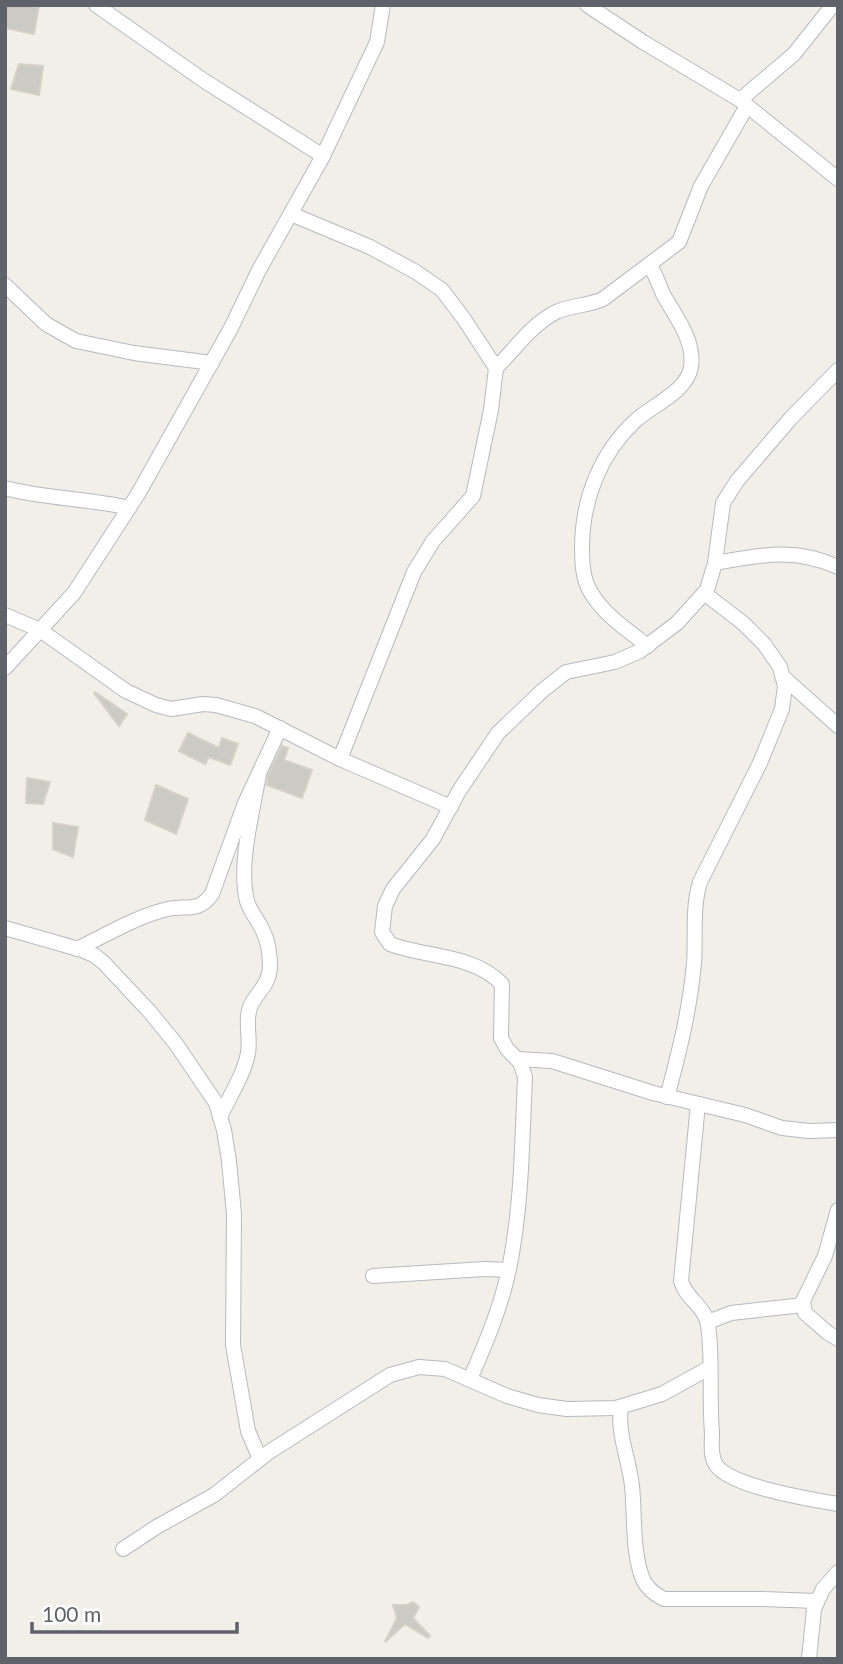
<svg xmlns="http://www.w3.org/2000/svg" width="843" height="1664" font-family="Lato,sans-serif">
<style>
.building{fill:#cccac5;stroke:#d6d1c6;stroke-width:2}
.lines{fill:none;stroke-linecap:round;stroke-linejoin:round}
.minor-casing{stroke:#b8b9be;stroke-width:16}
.minor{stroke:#fff;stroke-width:14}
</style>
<rect width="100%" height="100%" fill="#f1efe8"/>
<g class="building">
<polygon points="5,5 39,5 34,34 5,28"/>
<polygon points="19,64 43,66 39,95 11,89"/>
<polygon points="95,692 127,714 119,726 94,693"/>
<polygon points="188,733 219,748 222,738 238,744 230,765 209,757 205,764 179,751"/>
<polygon points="282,746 288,748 284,760 312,770 302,798 267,785 268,775"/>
<polygon points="27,778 50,782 43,804 26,803"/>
<polygon points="156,785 188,799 176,834 145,820"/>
<polygon points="53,823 78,827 73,857 53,849"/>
<polygon points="413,1602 419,1607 413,1618 430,1636 428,1638 405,1624 385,1642 397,1618 393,1605 407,1605"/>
</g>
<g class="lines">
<defs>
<g id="minor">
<polyline points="96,5 203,80 323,156"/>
<polyline points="587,5 643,42 740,100 838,179"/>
<polyline points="740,100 794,54 833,5"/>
<polyline points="291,214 370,247 416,272 442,290 464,319 496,368 491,410 473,496 433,541 414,572 340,759"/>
<polyline points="5,285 46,324 76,341 134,353 212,363"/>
<path d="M496 368C514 350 532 324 556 312 571 305 588 306 603 299L679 242 701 186 747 106"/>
<path d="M5 488C46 499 88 498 129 508"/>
<path d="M715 563C760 555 795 547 838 567"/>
<polyline points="5,615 40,630 126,691 156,705 171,709 203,704 216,705 255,716 340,759 451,807"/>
<path d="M648 646C627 630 603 614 590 591 582 577 582 560 582 545 583 498 600 454 635 421 652 405 687 392 691 367 695 340 675 316 663 294 659 284 655 274 650 265"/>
<polyline points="5,668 74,593 138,494 231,328 259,270 323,156 377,42 383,5"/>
<polyline points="782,676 838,726"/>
<polyline points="5,928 82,950 94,955 104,963 149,1011 176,1044 216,1103 224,1130 229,1161 234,1214 233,1345 248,1431 260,1459"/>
<path d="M77 949C106 935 137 916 168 909 188 905 198 913 212 894L245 803 280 728"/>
<polyline points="517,1059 552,1061 653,1093 745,1115 782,1128 809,1131 838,1130"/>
<path d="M667 1097C679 1053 690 1009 694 963 696 936 692 908 700 882L760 763 782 709 785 686 780 667 764 644 743 623 704 593"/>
<path d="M698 1104 681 1281C686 1299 705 1306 708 1325 713 1360 709 1398 712 1433 712 1443 710 1456 716 1465 731 1487 811 1499 838 1504"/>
<path d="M220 1117C229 1097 244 1075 248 1053 251 1038 244 1019 251 1005 258 991 269 985 270 967 270 956 268 941 263 931 258 919 248 910 246 897 239 861 253 811 259 774"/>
<polyline points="838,1210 825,1256 803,1301 805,1313 828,1333 838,1339"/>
<polyline points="373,1276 485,1269 509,1270"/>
<polyline points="708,1322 731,1313 803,1305"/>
<path d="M470 1379C486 1343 501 1307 509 1269 522 1206 522 1141 525 1077L520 1062 507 1049 501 1038 502 984C473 954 427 958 390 944L382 932 385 906 393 889 433 839 459 791 498 733 542 691 566 672 615 662 640 651 677 623 707 590 715 563 723 503 737 481 791 418 838 370"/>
<path d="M621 1407C617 1433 629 1459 632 1486 635 1515 632 1549 642 1577 646 1588 654 1594 664 1599H763L817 1601"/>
<polyline points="123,1549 158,1526 214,1495 269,1452 390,1375 419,1367 445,1369 507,1396 538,1405 567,1409 616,1408 662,1394 709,1368"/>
<polyline points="809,1659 814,1609 823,1589 838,1572"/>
</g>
</defs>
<use href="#minor" class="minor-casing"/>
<use href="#minor" class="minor"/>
</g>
<rect width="843" height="1664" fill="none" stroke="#5f6268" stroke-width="14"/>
<path d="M32 1622v10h205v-10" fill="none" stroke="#5f6268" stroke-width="3.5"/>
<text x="42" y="1622" font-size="21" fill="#5f6268" stroke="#ffffff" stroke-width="5" paint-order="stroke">100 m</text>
</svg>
